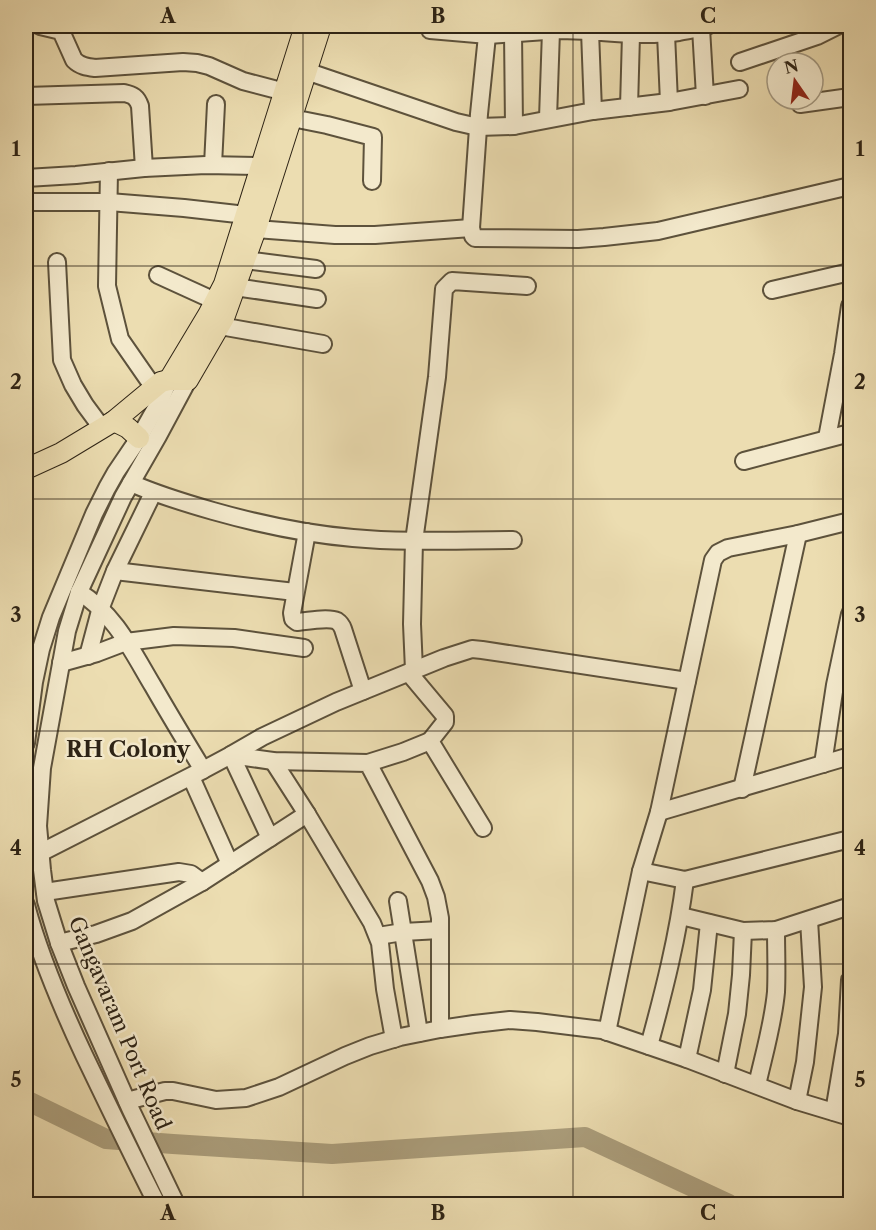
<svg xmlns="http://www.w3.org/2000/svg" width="876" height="1230" font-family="'Libre Caslon Text',serif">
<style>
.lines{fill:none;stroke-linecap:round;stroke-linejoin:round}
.river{stroke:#ab9e7c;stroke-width:20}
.minor-casing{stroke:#5d523c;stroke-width:20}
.major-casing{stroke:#2d2315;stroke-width:22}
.minor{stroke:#f3e9cc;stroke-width:16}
.major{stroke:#ecddb1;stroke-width:20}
.grid{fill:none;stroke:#2d2315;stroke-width:1.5;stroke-opacity:0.55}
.labels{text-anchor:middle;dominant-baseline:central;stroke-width:5;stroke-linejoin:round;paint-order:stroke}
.street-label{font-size:21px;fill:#2d2315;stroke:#f3e9cc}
.neighbourhood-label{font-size:22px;font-weight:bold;fill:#2d2315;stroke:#f3e9cc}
.neatline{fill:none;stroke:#2d2315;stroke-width:2}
.grid-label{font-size:20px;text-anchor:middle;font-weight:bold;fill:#2d2315}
</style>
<rect width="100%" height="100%" fill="#ecddb1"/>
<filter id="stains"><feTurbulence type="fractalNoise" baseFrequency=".00333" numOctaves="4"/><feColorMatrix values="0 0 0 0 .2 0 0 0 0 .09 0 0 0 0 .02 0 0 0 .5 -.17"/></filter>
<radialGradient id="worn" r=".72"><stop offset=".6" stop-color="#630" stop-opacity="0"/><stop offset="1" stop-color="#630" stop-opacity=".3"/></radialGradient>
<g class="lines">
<polyline class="river" points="26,1100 106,1139 173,1144 332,1154 585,1137 729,1204"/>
<defs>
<g id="minor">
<path d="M40 26 61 31 74 60C80 66 87 67 95 68L183 62 197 63 209 66 243 81 285 92"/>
<polyline points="488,26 479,114 471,228 473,236 475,238 578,239 604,237 658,231 850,186"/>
<polyline points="701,28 705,96"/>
<polyline points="430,30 488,35 560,30 590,31"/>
<polyline points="513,32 514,126"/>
<polyline points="666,34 669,102"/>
<polyline points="740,62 817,36 837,26"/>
<path d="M306 71 456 122 478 127 514 126 593 111 590 31C620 34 649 36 679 32 689 30 698 29 707 26"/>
<path d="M26 96 124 93C133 95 137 97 140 106L144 168"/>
<polyline points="800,104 850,97"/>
<polyline points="629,107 631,35"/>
<polyline points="593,111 669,102 739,89"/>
<polyline points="292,118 327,125 373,137 372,181"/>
<polyline points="548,118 551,31"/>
<polyline points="213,165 216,104"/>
<polyline points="109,171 107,286 120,339 154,388"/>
<polyline points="26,178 76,175 144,168 206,165 260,166"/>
<polyline points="32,202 109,202 184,208 246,215"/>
<polyline points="256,229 335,235 375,235 471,228"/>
<polyline points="245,260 316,269"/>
<polyline points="57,262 62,360 73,385 85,405 102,428"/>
<polyline points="158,275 215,301"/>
<polyline points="235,287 317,299"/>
<polyline points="772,290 850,272"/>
<polyline points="220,326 323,344"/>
<polyline points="827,438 843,354 850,306"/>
<polyline points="744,461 850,433"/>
<path d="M131 483C158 495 185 503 213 511 259 524 305 534 353 538 406 543 460 540 513 540"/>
<path d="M307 532 292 613 293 619 297 622C306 621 329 617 337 621 340 623 342 626 343 629L363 691"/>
<polyline points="115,571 295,592"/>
<path d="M79 592C115 614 132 651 153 686 169 714 186 742 203 770L231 755 273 761 368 763 430 881 436 897 440 918V1029"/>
<polyline points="88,656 101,607 115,571 153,493"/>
<polyline points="61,663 97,653 126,642 174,636 234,638 304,648"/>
<polyline points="414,670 412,624 414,541 437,377 444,289 452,281 527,286"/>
<polyline points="409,673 445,716 445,722 430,741 483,828"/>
<polyline points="26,743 34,682 41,649 51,617 94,514 107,488 116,472 139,438 160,401 169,380"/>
<polyline points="273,761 307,814 372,923 380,943 385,989 394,1039"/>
<polyline points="368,763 403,752 430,741"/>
<polyline points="823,764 835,685 850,614"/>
<polyline points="191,777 230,864"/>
<polyline points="742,789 798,534"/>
<polyline points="659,812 850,756"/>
<polyline points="270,838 231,755 262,737 336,702 444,658 472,649 482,650 687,681"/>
<polyline points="40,853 203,770"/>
<polyline points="641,871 685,880 850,839"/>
<polyline points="45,892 179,872 191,874 202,882"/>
<polyline points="398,901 419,1033"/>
<path d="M26 905C40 957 61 1006 84 1055 108 1105 132 1155 157 1204"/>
<polyline points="681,916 743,931 776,930 850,906"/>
<polyline points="378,936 403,932 440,930"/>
<polyline points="59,943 96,934 132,921 202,882 307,814"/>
<polyline points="607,1032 641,871 659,812 713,560 718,553 728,548 798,534 850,521"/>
<path d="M649 1046C664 991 678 936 685 880"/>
<polyline points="687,1059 702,990 709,923"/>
<polyline points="725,1074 737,1014 741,975 743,931"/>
<path d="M757 1085C764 1054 773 1024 776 992 777 971 776 950 776 930"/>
<polyline points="127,1101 165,1091 173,1091 216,1100 246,1098 279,1087 345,1056 370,1046 400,1037 440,1029 474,1024 510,1020 537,1022 602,1030 687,1059 797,1101 850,1117"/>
<polyline points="797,1101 805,1062 813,987 809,920"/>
<polyline points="834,1112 847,1034 850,980"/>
<polyline points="176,1204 130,1108 76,986 59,943 46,901 42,870 38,826 42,768 67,631 79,592 123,497 158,436 188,380"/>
</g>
<g id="major">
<polyline points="169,380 208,315 224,284 305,26"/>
<polyline points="114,421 128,428 139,438"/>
<polyline points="26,469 61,453 114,421 161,382 169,380 188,380 224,318 256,229 321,26"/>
</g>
</defs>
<use href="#minor" class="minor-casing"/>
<use href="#major" class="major-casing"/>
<use href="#minor" class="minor"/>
<use href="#major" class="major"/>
</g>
<path class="grid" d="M303 26V1204M573 26V1204M26 266H850M26 499H850M26 731H850M26 964H850"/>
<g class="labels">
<g class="street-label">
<text transform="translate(120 1023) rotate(67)">Gangavaram Port Road</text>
</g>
<g class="neighbourhood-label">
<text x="128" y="749">RH Colony</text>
</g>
</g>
<rect width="876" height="1230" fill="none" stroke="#ecddb1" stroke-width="66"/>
<g transform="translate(795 81) rotate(346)"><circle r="28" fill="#f3e9cc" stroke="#a49a83" stroke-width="1.5"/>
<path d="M0-4.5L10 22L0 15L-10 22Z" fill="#8f2418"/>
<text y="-9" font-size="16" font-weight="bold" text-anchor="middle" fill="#2d2315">N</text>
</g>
<rect x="33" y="33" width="810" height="1164" class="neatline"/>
<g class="grid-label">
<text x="168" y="23">A</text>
<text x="438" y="23">B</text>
<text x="708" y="23">C</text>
<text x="16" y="156">1</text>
<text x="860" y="156">1</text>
<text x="16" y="389">2</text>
<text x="860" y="389">2</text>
<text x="16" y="622">3</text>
<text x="860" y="622">3</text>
<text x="16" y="855">4</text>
<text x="860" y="855">4</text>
<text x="16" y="1087">5</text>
<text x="860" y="1087">5</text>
<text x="168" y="1220">A</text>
<text x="438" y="1220">B</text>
<text x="708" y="1220">C</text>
</g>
<rect width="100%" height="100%" filter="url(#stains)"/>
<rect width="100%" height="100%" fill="url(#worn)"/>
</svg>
